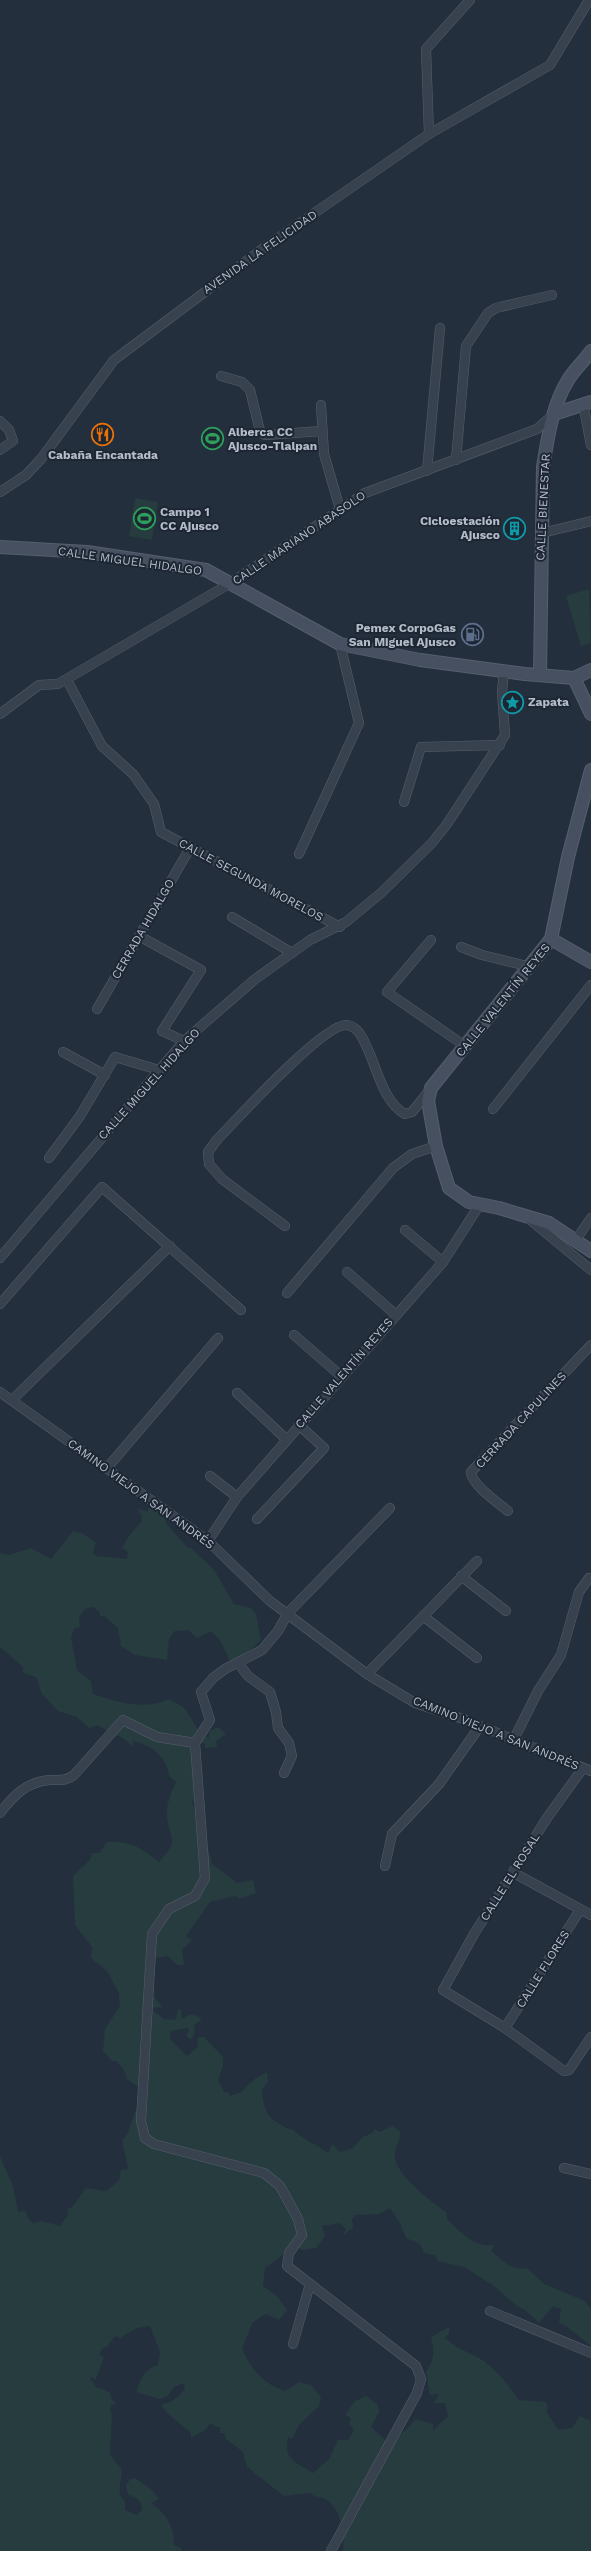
<svg xmlns="http://www.w3.org/2000/svg" width="591" height="2551" font-family="'Work Sans',sans-serif">
<style>
.green{fill:#263c3f}
.lines{fill:none;stroke-linecap:round;stroke-linejoin:round}
.street-casing{stroke:#565f6c;stroke-width:10}
.secondary-casing{stroke:#565f6c;stroke-width:14}
.street{stroke:#38414e;stroke-width:9}
.secondary{stroke:#465061;stroke-width:12}
.labels{text-anchor:middle;dominant-baseline:central;stroke-width:4;stroke-linejoin:round;paint-order:stroke}
.street-label{font-size:12px;fill:#b4bcc9;stroke:#1d2633}
.poi-label{font-size:12px;font-weight:bold;fill:#b4bcc9;stroke:#1d2633;text-anchor:start}
</style>
<rect width="100%" height="100%" fill="#242f3e"/>
<g class="green">
<polygon points="135,498 158,502 152,540 129,536"/>
<polygon points="589,589 591,643 581,646 566,596"/>
<path d="M155 1501 165 1517 166 1523 188 1548H191L214 1570 234 1604 251 1608 256 1614 261 1640 232 1666C225 1652 223 1641 211 1631L197 1638 188 1630 175 1631 169 1639 167 1660 135 1655 121 1646 118 1628 104 1616 100 1617V1613L93 1607 86 1608 79 1617 80 1627 74 1629 71 1638 77 1670 91 1681 93 1694C117 1702 144 1711 169 1699 173 1702 179 1704 183 1707 194 1718 194 1732 209 1738V1731L218 1727 226 1734 216 1741 217 1747 205 1748V1743L198 1744 196 1793 192 1803 203 1828 212 1864 237 1883 253 1880 256 1893 239 1899 236 1896 210 1902 186 1936 192 1940 182 1950 184 1965H177L168 1956 154 1958 148 1966 155 1976H149L152 1994 162 2007 150 2008 164 2019 176 2020 178 2009 181 2010 182 2019 190 2014 202 2018 194 2026 195 2032 191 2040 186 2035 189 2031 188 2028 171 2031 170 2039 187 2056 198 2047 197 2040 200 2037H204L223 2057V2066L218 2080 224 2092H228L230 2096 241 2092 256 2078 267 2072 268 2082 262 2089C263 2105 265 2116 280 2124 284 2127 287 2129 292 2129 302 2139 316 2144 328 2153L332 2144 340 2152 353 2148 363 2137 372 2133 375 2129 379 2132 393 2126 400 2132C401 2141 393 2149 395 2159 400 2179 431 2201 447 2213V2219C460 2232 475 2248 495 2245L491 2251C503 2260 510 2271 527 2268L544 2284 585 2301 591 2309V2346L566 2326 559 2323 561 2309 553 2306 539 2323 525 2310 518 2307 494 2286 464 2267 438 2261 435 2255 424 2253 420 2244 406 2238 400 2223 390 2208 379 2214 355 2215 352 2219 353 2228 343 2235 346 2229 340 2223 322 2226 325 2236 316 2248 303 2250 292 2245 289 2250 265 2268 263 2286 277 2296 287 2310 279 2320 266 2314 253 2322 242 2348C250 2368 264 2385 285 2391L299 2382 311 2385 321 2397 319 2406 299 2425 292 2439 288 2437C283 2460 296 2462 313 2473L329 2459 338 2440H348L354 2430 349 2424 351 2418 345 2415 355 2401 366 2396 378 2405 379 2412 371 2427 391 2445 416 2419 433 2424V2430L448 2416 445 2403H434L439 2394 430 2395 426 2372C434 2359 435 2352 431 2337L449 2327V2333L445 2338C456 2348 466 2351 479 2358 493 2365 510 2387 519 2400L546 2402 548 2409 546 2411 558 2430 572 2428 580 2416 591 2421V2551H343C344 2535 342 2511 327 2500 322 2496 315 2498 310 2493L284 2496 247 2467 243 2452 226 2439 224 2433H220V2427H216L211 2423 205 2430 191 2438V2433L167 2413 161 2405C172 2402 179 2397 185 2388L184 2383 174 2387 168 2396 160 2399 136 2392C143 2377 141 2371 158 2365L160 2352 150 2326 137 2328 120 2338 115 2336 106 2348 104 2347 99 2354 104 2358 95 2381 93 2377 90 2378 97 2388H100L110 2393 112 2400 117 2403 111 2405 110 2410 112 2415 110 2455 122 2470C122 2481 115 2494 125 2501V2510L136 2515 142 2510 141 2503 135 2497 128 2495 126 2485 130 2479 135 2478 151 2489 159 2499 151 2503C167 2514 174 2526 174 2545L181 2548V2551H0V2156L13 2186 18 2212 25 2211 28 2218 33 2223 42 2221 60 2226 68 2215V2209L72 2207 86 2188 106 2191 119 2180 121 2170 128 2169 122 2140 127 2135 143 2090 127 2079 124 2070 116 2061H112L103 2051 105 2029 120 2006 119 1993 107 1971 91 1958 92 1947 75 1925 73 1876 90 1860 92 1853H99L107 1842C132 1841 140 1847 159 1862 180 1839 170 1842 167 1816 166 1804 171 1793 176 1782L169 1776C167 1756 151 1745 133 1741V1747L124 1739 97 1725 89 1728 77 1717 58 1711 42 1694 36 1677 23 1673V1667L0 1647V1553L9 1555 31 1548 51 1559 73 1531 82 1533 96 1543 93 1553 96 1556 127 1559 128 1552 122 1548 128 1537 141 1522 142 1516 137 1508 148 1512V1509Z"/>
</g>
<g class="lines">
<defs>
<g id="street">
<polyline points="429,134 426,49 470,0"/>
<polyline points="221,376 242,382 250,390 260,431 265,435 322,431"/>
<polyline points="583,404 591,445"/>
<polyline points="321,405 324,454 340,509"/>
<polyline points="0,421 9,430 13,441 0,450"/>
<polyline points="456,460 466,346 488,313 496,308 552,295"/>
<polyline points="427,471 440,328"/>
<polyline points="0,492 26,475 41,459 114,360 265,247 429,134 550,65 589,0"/>
<polyline points="542,533 591,521"/>
<polyline points="67,680 102,746 133,774 154,804 161,832 340,927"/>
<polyline points="0,714 39,685 58,684 229,584 365,493 537,429 554,414"/>
<polyline points="404,802 421,747 500,745"/>
<polyline points="299,854 359,723 340,644"/>
<polyline points="232,917 292,953"/>
<polyline points="139,936 201,970 162,1031 184,1041"/>
<polyline points="431,940 387,992 465,1046"/>
<polyline points="461,947 482,955 531,967"/>
<polyline points="97,1009 190,848"/>
<polyline points="63,1052 105,1075"/>
<polyline points="493,1109 591,985"/>
<polyline points="49,1158 80,1116 115,1057 159,1070"/>
<polyline points="529,1219 591,1270"/>
<path d="M285 1226 222 1179 209 1164 208 1152 216 1141C235 1121 325 1022 347 1025 360 1027 364 1042 369 1052 378 1073 385 1103 405 1114L412 1112 429 1091"/>
<polyline points="405,1230 443,1262"/>
<polyline points="575,1241 591,1218"/>
<polyline points="0,1258 184,1041 254,980 310,940 346,922 381,893 431,844 447,824 505,735 502,692 504,670"/>
<polyline points="347,1272 395,1314"/>
<polyline points="287,1293 393,1168 412,1154 436,1146"/>
<polyline points="0,1304 102,1187 241,1310"/>
<polyline points="294,1335 341,1376"/>
<polyline points="0,1392 208,1541 270,1601 367,1674 415,1703 463,1719 591,1771"/>
<polyline points="237,1393 287,1440"/>
<polyline points="12,1400 170,1246"/>
<polyline points="107,1468 218,1338"/>
<polyline points="210,1476 237,1497"/>
<path d="M508 1511C498 1503 471 1484 471 1472L591 1345"/>
<polyline points="257,1519 324,1448 299,1425"/>
<polyline points="208,1541 237,1497 443,1262 480,1204"/>
<polyline points="461,1576 506,1611"/>
<polyline points="423,1616 477,1658"/>
<polyline points="239,1664 248,1676 270,1692 276,1712 278,1728 289,1743 292,1756 284,1773"/>
<polyline points="367,1674 477,1561"/>
<polyline points="514,1739 538,1691 561,1655 579,1592 589,1578 591,1579"/>
<polyline points="195,1743 205,1878 195,1896 169,1909 152,1934 141,2121 145,2138 154,2144 264,2173 280,2186 298,2219 302,2235 289,2253 287,2266 416,2366 421,2379 417,2393 331,2551"/>
<polyline points="583,1768 547,1818 474,1934 443,1990 505,2028 564,2071 569,2070 591,2037"/>
<path d="M0 1813C13 1796 27 1781 51 1780 61 1780 66 1781 74 1775L123 1720 157 1737 195 1743 210 1720 201 1692 213 1678 225 1669 262 1650 278 1631 288 1613 390 1508"/>
<polyline points="385,1866 392,1834 439,1784 480,1726"/>
<polyline points="514,1873 591,1915"/>
<polyline points="505,2028 580,1910"/>
<polyline points="564,2168 591,2174"/>
<polyline points="490,2311 591,2353"/>
<polyline points="293,2344 310,2284"/>
</g>
<g id="secondary">
<polyline points="554,414 591,402"/>
<polyline points="0,547 87,552 206,570 340,644 420,660 525,674 574,678 591,670"/>
<path d="M540 675 543 467C548 437 552 406 568 380 574 370 584 361 591 351"/>
<polyline points="574,678 591,714"/>
<polyline points="591,770 568,857 551,939 431,1088 428,1101 436,1146 449,1188 469,1202 499,1208 549,1223 591,1251"/>
<polyline points="551,939 591,962"/>
</g>
</defs>
<use href="#street" class="street-casing"/>
<use href="#secondary" class="secondary-casing"/>
<use href="#street" class="street"/>
<use href="#secondary" class="secondary"/>
</g>
<defs>
<symbol id="restaurant-ring" viewBox="-11 -11 22 22"><circle r="9.5" fill="#1d2633" stroke="#e8710a" stroke-width="1.5"/><path d="M-5-6h1v4h1v-4h1v4h1v-4h1v5L-1.5 .5V6h-2V.5L-5-1ZM5-6V6H3V1.5H1.5Q1.5-4 5-6Z" fill="#e8710a"/></symbol>
<symbol id="stadium-ring" viewBox="-11 -11 22 22"><circle r="9.5" fill="#1d2633" stroke="#2e9e5b" stroke-width="1.5"/><path d="M0-5a6.5 5 0 1 0 0 10a6.5 5 0 1 0 0-10ZM-3.5-1.8h7v3.6h-7Z" fill="#2e9e5b"/></symbol>
<symbol id="building-ring" viewBox="-11 -11 22 22"><circle r="9.5" fill="#1d2633" stroke="#0f9aa8" stroke-width="1.5"/><path d="M-4-6H4V6H1V3H-1V6H-4ZM-2.5-4.3h1.7v1.8h-1.7ZM.8-4.3h1.7v1.8H.8ZM-2.5-1h1.7V.8h-1.7ZM.8-1h1.7V.8H.8Z" fill="#0f9aa8"/></symbol>
<symbol id="fuel-ring" viewBox="-11 -11 22 22"><circle r="9.5" fill="#1d2633" stroke="#5c6f8a" stroke-width="1.5"/><path d="M-5.5-6h7V0h2V4h1.3V-2.5L3-4.5l.8-.8L6-3V5H2.5V1h-1V6h-7ZM-4.2-4.7v3.2H.2V-4.7Z" fill="#5c6f8a"/></symbol>
<symbol id="sight-ring" viewBox="-11 -11 22 22"><circle r="9.5" fill="#1d2633" stroke="#0f9aa8" stroke-width="1.5"/><path d="M0-6L1.8-2.2L6-1.7L2.9 1.2L3.7 5.4L0 3.3L-3.7 5.4L-2.9 1.2L-6-1.7L-1.8-2.2Z" fill="#0f9aa8"/></symbol>
</defs>
<g fill-rule="evenodd">
<use href="#restaurant-ring" x="90" y="422" width="25" height="25"/>
<use href="#stadium-ring" x="200" y="426" width="25" height="25"/>
<use href="#stadium-ring" x="132" y="506" width="25" height="25"/>
<use href="#building-ring" x="502" y="516" width="25" height="25"/>
<use href="#fuel-ring" x="460" y="622" width="25" height="25"/>
<use href="#sight-ring" x="500" y="690" width="25" height="25"/>
</g>
<g class="labels">
<g class="street-label">
<text transform="translate(260 252) rotate(-35)">AVENIDA LA FELICIDAD</text>
<text transform="translate(543 507) rotate(-87)">CALLE BIENESTAR</text>
<text transform="translate(299 538) rotate(-34)">CALLE MARIANO ABASOLO</text>
<text transform="translate(130 561) rotate(8)">CALLE MIGUEL HIDALGO</text>
<text transform="translate(251 880) rotate(28)">CALLE SEGUNDA MORELOS</text>
<text transform="translate(143 929) rotate(-60)">CERRADA HIDALGO</text>
<text transform="translate(503 1000) rotate(-51)">CALLE VALENTÍN REYES</text>
<text transform="translate(149 1084) rotate(-48)">CALLE MIGUEL HIDALGO</text>
<text transform="translate(344 1373) rotate(-49)">CALLE VALENTÍN REYES</text>
<text transform="translate(521 1420) rotate(-47)">CERRADA CAPULINES</text>
<text transform="translate(141 1494) rotate(36)">CAMINO VIEJO A SAN ANDRÉS</text>
<text transform="translate(496 1733) rotate(22)">CAMINO VIEJO A SAN ANDRÉS</text>
<text transform="translate(510 1877) rotate(-58)">CALLE EL ROSAL</text>
<text transform="translate(543 1969) rotate(-58)">CALLE FLORES</text>
</g>
<g class="poi-label">
<text x="228" y="432">Alberca CC<tspan x="228" dy="14">Ajusco-Tlalpan</tspan></text>
<text x="103" y="455" text-anchor="middle">Cabaña Encantada</text>
<text x="160" y="512">Campo 1<tspan x="160" dy="14">CC Ajusco</tspan></text>
<text x="500" y="521" text-anchor="end">Cicloestación<tspan x="500" dy="14">Ajusco</tspan></text>
<text x="456" y="628" text-anchor="end">Pemex CorpoGas<tspan x="456" dy="14">San Miguel Ajusco</tspan></text>
<text x="528" y="702">Zapata</text>
</g>
</g>
</svg>
